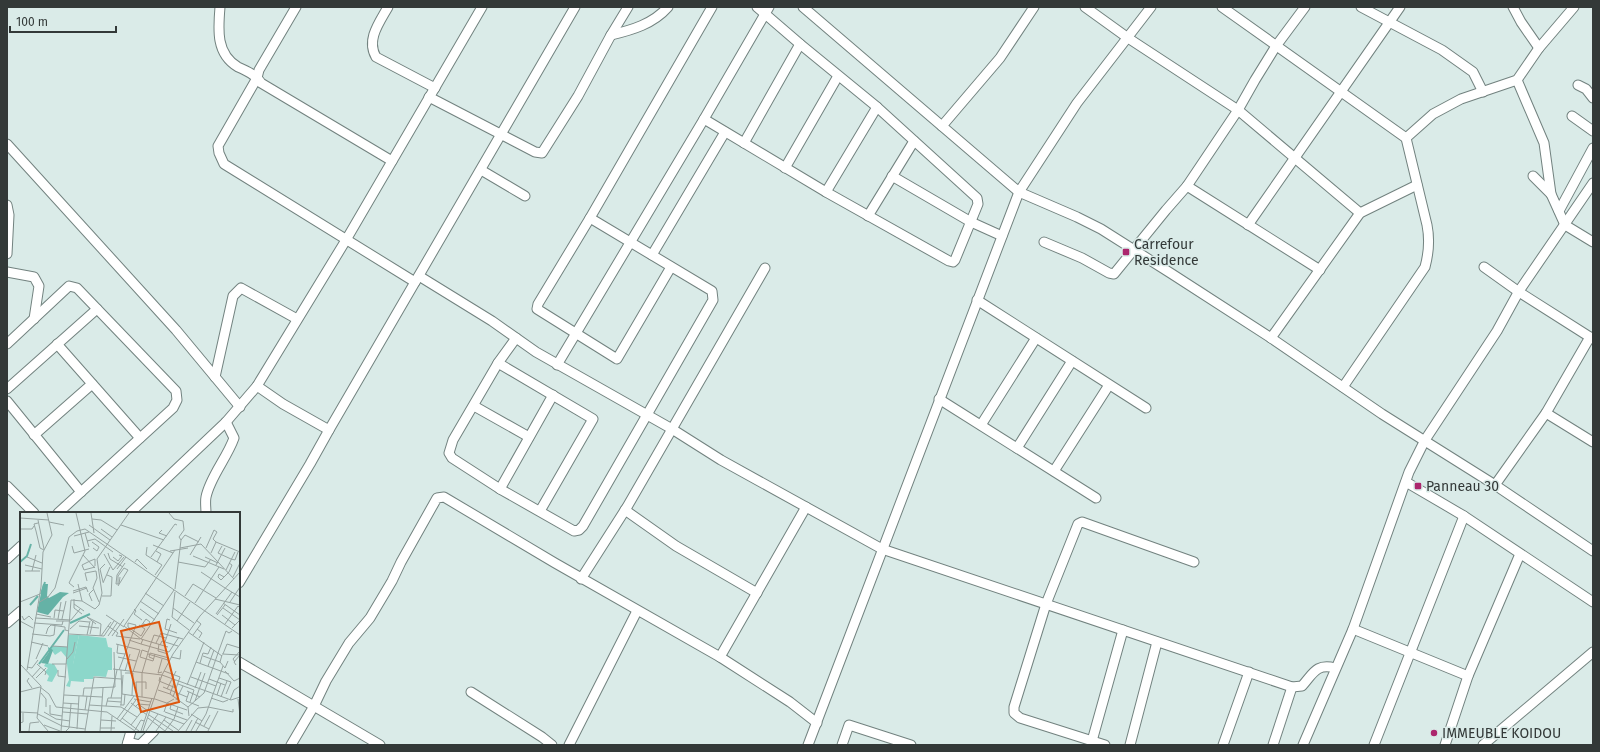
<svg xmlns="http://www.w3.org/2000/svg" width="1600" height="752" font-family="'Fira Sans',sans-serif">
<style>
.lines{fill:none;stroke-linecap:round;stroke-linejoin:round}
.minor-casing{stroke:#72827f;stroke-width:11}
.minor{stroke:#fff;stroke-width:9}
.poi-dot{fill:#ac266d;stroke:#daebe8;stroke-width:1.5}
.labels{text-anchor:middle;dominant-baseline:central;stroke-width:3;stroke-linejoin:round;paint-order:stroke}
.poi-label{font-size:14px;fill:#333938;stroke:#daebe8;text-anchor:start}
.inset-river{fill:none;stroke:#67b3a7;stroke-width:2}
.inset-road{fill:none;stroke:#97a4a2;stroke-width:1}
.view{fill:#df570e;fill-opacity:0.15;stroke:#df570e;stroke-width:2}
.inset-edge{fill:none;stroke:#333938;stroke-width:2}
</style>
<rect width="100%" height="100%" fill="#daebe8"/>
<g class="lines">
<defs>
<g id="minor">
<path d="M220 7C218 30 216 54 238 67 247 71 256 75 261 83L392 161"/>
<polyline points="296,7 259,70 257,78 218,146 219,153 224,164 415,282"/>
<path d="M388 7C379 23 366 40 376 57L435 88"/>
<polyline points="803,7 1019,192 1077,217 1101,229 1172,274 1271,338 1382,414 1495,485 1593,551"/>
<polyline points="1085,7 1128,38 1238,110 1360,213"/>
<polyline points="1222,7 1406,138"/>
<polyline points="1361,7 1442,50 1473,72 1483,92"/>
<polyline points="1513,7 1521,22 1539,48"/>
<path d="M611 35C632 30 653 24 668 7"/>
<polyline points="1517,80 1544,143 1551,194 1565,225 1593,242"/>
<polyline points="1578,85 1586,89 1593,98"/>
<polyline points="429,97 535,152 542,153 578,96 611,35 628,7"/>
<polyline points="1572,116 1593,131"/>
<polyline points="704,119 826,192 949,261 953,262 955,260 978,204 977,198 877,107 800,44 757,7"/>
<polyline points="942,126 1000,58 1034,7"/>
<polyline points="744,143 800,44"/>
<polyline points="7,144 176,330 240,407"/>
<polyline points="785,168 838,76"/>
<polyline points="481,170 525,196"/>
<polyline points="892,176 971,222 1002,236"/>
<polyline points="1533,176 1551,194"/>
<polyline points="1187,186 1320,270"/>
<polyline points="826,192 877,107"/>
<polyline points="7,205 9,215 7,254"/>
<polyline points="1559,211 1593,148"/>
<polyline points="868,216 914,141"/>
<polyline points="1248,225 1400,7"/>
<polyline points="1044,242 1082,258 1109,273 1114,274 1166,210 1187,186 1238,110 1255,80 1276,46 1305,7"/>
<polyline points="652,255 725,132"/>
<polyline points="671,267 617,359 537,309 538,304 590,218 712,7"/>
<polyline points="1484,267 1519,292 1593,339"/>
<polyline points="7,272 34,277 39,286 34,319"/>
<path d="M419 276 492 321 536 352 672 429 721 460 882 549 1292 687 1302 686C1313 674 1316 663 1335 668"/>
<polyline points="977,300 1146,408"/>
<polyline points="516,338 498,363 453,440 449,453 452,458 500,489 574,531 579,530 583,526 713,300 712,291 590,218"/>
<polyline points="1271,338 1360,213 1417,185"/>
<polyline points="7,344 69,286 77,288 176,391 177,400 173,408 58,513"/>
<polyline points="57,344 140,438"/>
<polyline points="498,363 593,419 540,511"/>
<polyline points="557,365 704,119 769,7"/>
<polyline points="215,377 233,296 241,288 297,319"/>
<polyline points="257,386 283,404 329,430 575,7"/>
<path d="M1343 387 1425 267C1429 252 1430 240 1427 225L1406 138 1433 114 1461 99 1517 80 1539 48 1574 7"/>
<polyline points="7,389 97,309"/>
<polyline points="939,399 1096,498"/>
<polyline points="7,401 81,492"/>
<polyline points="474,406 529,437"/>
<polyline points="1546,413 1593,442"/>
<polyline points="981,425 1036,338"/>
<polyline points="34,435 92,384"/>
<polyline points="1017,448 1072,361"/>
<polyline points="1054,471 1109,385"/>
<polyline points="1406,482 1464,516 1593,602"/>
<polyline points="1495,485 1546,413 1590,337"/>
<polyline points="7,486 34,513"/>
<polyline points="500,489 553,395"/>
<polyline points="625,510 676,546 757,593"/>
<polyline points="130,513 226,422 257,386 346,240 482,7"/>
<path d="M206 513C206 508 205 502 206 497 210 477 227 458 234 438L226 422"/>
<polyline points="7,559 21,546"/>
<polyline points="581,579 627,507 765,268"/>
<polyline points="239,583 310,464 329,430"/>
<polyline points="7,623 21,611"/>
<polyline points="1353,629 1468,676"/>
<polyline points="720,657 806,507"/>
<polyline points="239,662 380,745"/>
<polyline points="471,692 542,737 552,745"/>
<polyline points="1092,741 1123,630"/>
<polyline points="128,742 140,745 154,731"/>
<polyline points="127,745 131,731"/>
<polyline points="291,745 314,706 326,681 349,643 370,618 392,581 401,562 437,498 444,497 555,563 720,657 790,702 817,723"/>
<polyline points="569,745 637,611"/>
<polyline points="808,745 1019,192 1077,103 1151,7"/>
<polyline points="842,745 849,725 911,745"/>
<polyline points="1105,745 1020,718 1014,713 1014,707 1046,604 1078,524 1082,522 1194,562"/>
<polyline points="1130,745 1157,642"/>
<polyline points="1223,745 1249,672"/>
<polyline points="1273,745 1292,687"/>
<polyline points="1303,745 1353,629 1409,472 1425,440 1497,331 1519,291 1593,183"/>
<polyline points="1374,745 1464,516"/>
<polyline points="1445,745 1468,676 1520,554"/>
<polyline points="1483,745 1593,652"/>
</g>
</defs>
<use href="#minor" class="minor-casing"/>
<use href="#minor" class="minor"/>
</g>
<g class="poi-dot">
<rect x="1122" y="248" width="8" height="8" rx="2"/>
<rect x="1414" y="482" width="8" height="8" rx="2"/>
<circle cx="1434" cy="733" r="4"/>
</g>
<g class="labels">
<g class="poi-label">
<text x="1134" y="244">Carrefour<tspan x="1134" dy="16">Residence</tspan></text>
<text x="1426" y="486">Panneau 30</text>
<text x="1442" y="733">IMMEUBLE KOIDOU</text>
</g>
</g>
<g transform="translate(20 512)">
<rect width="220" height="220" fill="#daebe8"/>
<path d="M48 123H59L53 153 46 152V145L41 139 35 143 30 136 32 134 47 135ZM26 151 34 152 38 159 32 170 27 169 29 164 25 160 28 156 24 154Z" fill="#8cd7ca"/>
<path d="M23 72H28L27 84 29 86 40 80 49 81 43 85 28 103 17 100ZM28 135 33 138 28 152 21 151 29 140Z" fill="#65b2a6"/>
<path d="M59 123 86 126 88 135 92 136V158H88L86 165 74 164 73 167H64V170L51 169 50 175 46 174 49 168 47 152H53Z" fill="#8cd7ca"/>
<path class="inset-river" d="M0 50 7 44 11 32M21 82 25 70M10 93 18 84M50 111 70 102M19 152 44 118"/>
<path class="inset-road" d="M71 1 74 21M149 1 154 7 163 9 164 18 159 25 161 28M0 6 29 8M72 7 81 8 97 18M18 8 24 37M29 10 44 13M18 11 14 12 16 19 20 36 24 38M69 13 90 28M101 13 144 28M0 17H12L14 14M81 17 92 25M142 18 139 21 147 24M65 21 69 35M54 24 69 20M67 29 75 27 93 40M72 30 79 35 77 39 73 36M133 33 153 41M52 34 54 41 69 37M202 34 198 41 211 47 215 48 218 40M127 35 126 43 142 53 135 63M160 36 181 32 214 67M186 36 194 18 197 20 193 27 196 30M136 39 141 42 137 50M150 39 168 36M88 41 90 47 103 55M191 41 196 30 220 40M84 42 93 58 104 45M63 43 75 56M170 43 181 25M173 44 204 57M7 45 22 51M93 45 98 49 102 44 99 43M131 45 155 12 157 13M185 45 198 51M70 49 62 53 64 58 75 55M70 49 75 47V54M115 50 117 47 127 57M158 50 185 55 191 47M5 53 22 57M196 53 205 36M97 57 106 45M206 58 215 40M5 59H20M12 59 16 43M181 60 205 76M100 65 99 72H96L97 63 105 51M204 65 201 68 198 65 199 62 204 65 209 60 212 53 209 51M213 65 220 51M67 69 65 61 76 59 77 66 73 76 79 90M83 70 80 57 85 52M83 71 90 55M58 72 62 89M98 72V64L104 56 108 58 98 74M54 75 49 71 65 39 56 1M205 76 220 85M155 77 161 28 165 23 179 30M53 79 66 75 68 80M155 80 152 105 169 118M53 81 67 76M125 81 144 94M82 84H91L92 65 87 63M165 84 173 72 196 86M54 87V96L62 102M195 87 220 93M72 89 69 82 74 77M120 89 139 102M0 90 20 82M210 90 220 75M18 91 28 85 35 76 49 25 57 19 65 17 220 123M175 91 199 55M203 91 220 103M54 92 64 99M153 96 174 111M203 96 220 108 212 116M114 97 116 99 114 102 122 108M120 97 135 108M16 102 31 105M196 102 212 80M86 103 104 115M197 103 205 93M202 103 215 113M2 104 4 108 9 104 13 108M15 106 51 108 60 97M34 106 35 98 44 99M38 107 41 90M42 107 46 89M150 108 147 107 145 117 157 121M0 109 13 116M36 109H50M157 109 170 90M91 110 88 114 98 121 96 124 120 127M14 111 42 113 43 109M76 112 67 105 81 112 80 124M205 112 218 94 220 96M59 114 79 116M121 114 126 107 130 110 128 113 123 112M108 115 121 124 125 117 119 113M50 117 59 109 69 110M177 117 182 121 179 126M168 120 202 144M12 122 30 124 34 123 35 114M26 122 28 116 31 113 45 115V118L49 119M49 122 84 124 94 109M70 122 73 109M67 123 70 109M173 123 181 112 176 108M81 124 88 114M88 124 97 111M92 124 104 107M121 127 154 78M123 127 121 132 149 140 159 125M109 128 121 132M11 130 28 134M145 130 151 112M136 131 141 121 163 127M96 132 120 138 113 160M98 132 97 141 105 142M139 132 138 139 148 142M140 133 142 129 158 134M32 134 48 135M130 134 134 123 146 126M148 135 121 127 104 114 155 38M94 140 95 175M128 140 122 138 120 145 133 149 135 142M198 141 206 119 209 121 212 119M128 142 148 148M202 142 220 143M203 142 207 132 220 136M202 143 200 150 205 156 208 149M183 144 200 150M98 145 116 149M151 145 160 147 161 138M16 147 23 131M47 147 53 140 55 130M134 147 129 145 130 141 149 146 148 149M176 150 209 162M215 150 213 147 220 139M180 151 183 141 188 142 191 135M0 152 21 174 17 206 28 219M17 152 26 160 25 163M32 152H46M216 153 214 150 220 143M188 154 194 138M7 155 12 156 18 148M93 157 142 163 211 188 220 185M7 158 21 75 23 40 32 23 27 1M38 158V164L46 165M99 158 116 113 108 111V115M101 158 102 182M105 159 110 142M144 159 160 165 153 185M205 159 214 169 220 166M142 160 138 161 142 147M105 161H113L112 183M12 165 21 155M140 165 139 169 156 176M171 165 196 174M9 166 7 169 12 176M16 166 26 156M199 166 211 170 206 182M189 167 205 173M158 172 174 178M167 173 184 130M143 175 167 185M72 176 95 175M175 176 181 160M147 177 156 159M138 178 150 182 168 195 169 204M167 179 180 185M0 180 20 175 29 182 36 195 87 200 115 219M169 180 166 189 179 194M21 181 26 187V195M102 182 135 187 167 198M150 182 155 168M44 183 82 185M197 183 201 171M63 184 64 176H72M117 184 116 170H126V177M122 185V161L130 134M201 185 207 169M91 186 97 158M191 186 203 190 208 188M114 187 131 190M218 187 220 203M156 188 163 174M210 188 214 178 220 174M87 189 101 190M175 189 185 161M170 190 174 178M43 191 59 192M111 191 127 203M118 192 128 199M30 193V202L42 204M69 193 101 195 117 205M100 193H104L105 182M101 193 103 163M151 193 150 197 163 202M86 194 88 186H101M115 195 118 192 130 193M168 195 184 181 198 141M65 198 67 184M128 198 164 212M0 200 18 201M24 200 36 207 50 209M43 200 68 202M144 200 147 191 154 187M145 200 167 208M18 202 42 214 65 217M171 202 182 209M129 203 153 219M102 206 119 219M128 206 145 219M97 207 114 184M81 208 96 209M144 208 158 218M100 209 116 188M175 210 189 217M0 211 3 210V201M24 213 40 219M111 213 122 199M184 214 190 203M80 216H95M57 217 59 184M115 218 121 208 124 209M9 219 10 211 19 210M41 219 51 88 62 89 75 97 79 93 82 81 77 47 109 1M46 219 49 216 51 192M65 219 74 165 101 167M80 219 83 176M91 219 92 204M121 219 132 186M123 219 142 163 153 142 180 104 220 60M126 219 138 202M136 219 146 205M145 219 154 207 158 195M158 219 178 196 188 195 213 200V197M166 219 172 208M171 219 178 206M176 219 186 202 203 154M188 219 198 199"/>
<path class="view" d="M139 110 159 190 121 200 101 119Z"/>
<rect width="220" height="220" class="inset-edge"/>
</g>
<rect width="1600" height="752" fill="none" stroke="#333938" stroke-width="16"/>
<path d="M10 26v6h106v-6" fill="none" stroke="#333938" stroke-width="2"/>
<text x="16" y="26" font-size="12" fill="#333938" stroke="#daebe8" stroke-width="3" paint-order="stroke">100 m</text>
</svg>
